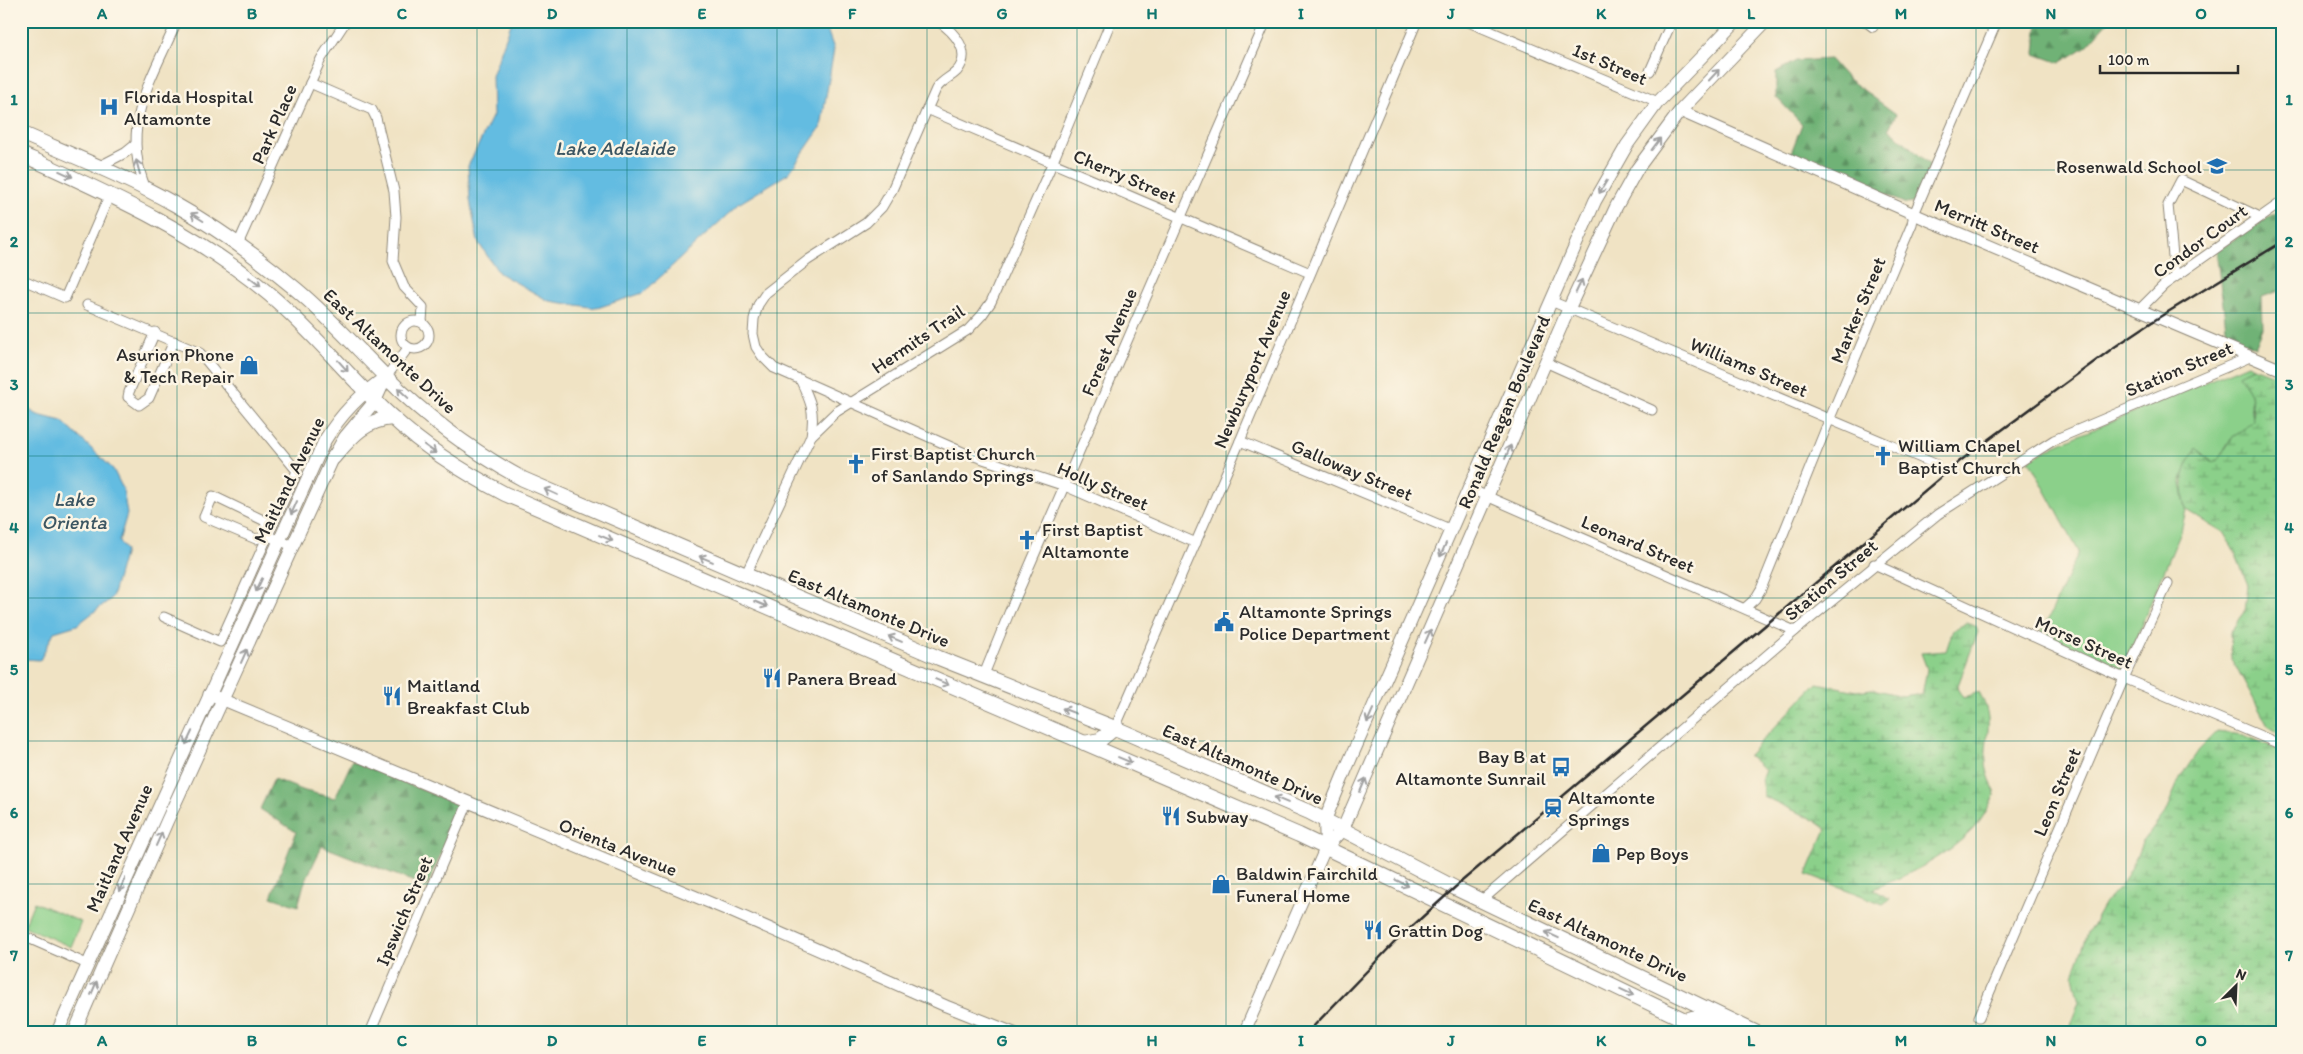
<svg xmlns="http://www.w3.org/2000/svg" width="2303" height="1054" font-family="Itim,sans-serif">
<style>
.forest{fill:url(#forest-firs);stroke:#4e6e50}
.wetland{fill:url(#wetland-marsh);stroke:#5b7e5a}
.park{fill:#8bd08a;stroke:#5b7e5a}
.water{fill:#63bce1;stroke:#477486}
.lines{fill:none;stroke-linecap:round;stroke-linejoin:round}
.minor-casing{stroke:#8e8778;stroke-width:11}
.tertiary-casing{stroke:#8e8778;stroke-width:13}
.secondary-casing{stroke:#8e8778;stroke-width:14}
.primary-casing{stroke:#8e8778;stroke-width:16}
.minor{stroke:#fff;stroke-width:9}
.tertiary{stroke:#fff;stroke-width:11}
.secondary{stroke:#fff;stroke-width:12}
.primary{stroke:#fff;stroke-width:14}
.rail{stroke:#2b2b2b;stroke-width:2.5}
.oneway{stroke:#a0a0a0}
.grid{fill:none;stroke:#0f766e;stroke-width:1;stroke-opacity:0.55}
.labels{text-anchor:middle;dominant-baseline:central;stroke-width:5;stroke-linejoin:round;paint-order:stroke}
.street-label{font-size:19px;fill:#2b2b2b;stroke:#fcf5e5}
.poi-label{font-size:19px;fill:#2b2b2b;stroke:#fcf5e5;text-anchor:start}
.water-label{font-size:20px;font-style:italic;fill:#3c5662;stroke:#fcf5e5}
.neatline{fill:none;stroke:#0f766e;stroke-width:2}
.grid-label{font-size:16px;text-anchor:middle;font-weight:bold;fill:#0f766e}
</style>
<defs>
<pattern id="forest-firs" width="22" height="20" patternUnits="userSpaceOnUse" patternTransform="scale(1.25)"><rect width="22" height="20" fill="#70b276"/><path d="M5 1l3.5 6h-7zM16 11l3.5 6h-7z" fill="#5c9161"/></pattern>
<pattern id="wetland-marsh" width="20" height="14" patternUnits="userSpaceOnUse" patternTransform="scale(1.25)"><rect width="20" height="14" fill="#8bd08a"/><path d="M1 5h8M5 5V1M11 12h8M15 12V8" fill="none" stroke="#72a971"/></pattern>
</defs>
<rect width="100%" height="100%" fill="#fcf5e5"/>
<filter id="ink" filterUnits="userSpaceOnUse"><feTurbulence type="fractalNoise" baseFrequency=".02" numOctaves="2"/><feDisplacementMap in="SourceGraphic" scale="10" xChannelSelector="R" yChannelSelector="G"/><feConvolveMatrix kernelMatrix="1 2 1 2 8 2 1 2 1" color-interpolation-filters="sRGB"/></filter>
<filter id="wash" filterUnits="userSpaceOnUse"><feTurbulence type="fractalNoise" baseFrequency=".0096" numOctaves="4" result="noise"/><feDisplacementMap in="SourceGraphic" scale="20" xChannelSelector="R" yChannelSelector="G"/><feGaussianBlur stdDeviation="1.12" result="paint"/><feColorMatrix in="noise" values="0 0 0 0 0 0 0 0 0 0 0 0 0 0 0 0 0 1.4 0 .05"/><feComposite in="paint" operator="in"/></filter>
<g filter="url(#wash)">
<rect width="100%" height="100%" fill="#f0e3c4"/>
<g class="forest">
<polygon points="2038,21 2109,21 2087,46 2060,63 2035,54"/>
<polygon points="1830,59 1847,78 1896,114 1889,128 1930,165 1921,189 1913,203 1906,204 1791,153 1802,124 1776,97 1776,72 1796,61"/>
<polygon points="2282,209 2282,290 2262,297 2263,328 2255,347 2227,335 2216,251"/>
<polygon points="352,761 461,806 427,887 322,846 304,884 298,906 271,897 296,832 260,809 274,779 305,791 335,798"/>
</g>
<g class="wetland">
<path d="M2253 367 2282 378V500L2278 517 2282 523V735L2268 726 2231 657 2230 632 2245 612 2248 585 2234 550 2223 532 2186 510C2181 481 2181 474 2196 448L2211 462 2226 448 2231 438 2242 431 2253 411 2250 394 2238 374Z"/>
<path d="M1967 623 1976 627 1978 632 1957 688 1963 698 1979 692C1996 722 1984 734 1986 764 1987 773 1992 785 1995 794 1989 805 1983 819 1975 827 1947 857 1910 874 1873 889L1890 899 1883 904 1807 874 1826 829 1816 821 1763 796 1762 778 1765 770 1748 755 1817 683 1857 691 1872 689 1902 696 1917 694 1922 695 1927 669 1921 653 1946 651 1953 630Z"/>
<polygon points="2217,732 2244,735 2282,751 2282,1033 2067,1033 2079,1002 2073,975 2088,933 2105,903 2121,886 2133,865 2142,843 2165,813 2180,778 2199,750"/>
</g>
<g class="park">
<polygon points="2248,364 2253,367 2239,374 2250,394 2253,420 2242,431 2231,438 2218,460 2212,462 2196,448 2188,463 2181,483 2186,510 2181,531 2122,671 2041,634 2079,552 2029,460 2056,445"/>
<polygon points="34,902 81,922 71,947 24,926"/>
</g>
<g class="water">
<polygon points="512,21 824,21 834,49 821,127 789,173 740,203 643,293 597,308 549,301 499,273 478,242 470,200 468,166 493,115 492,76"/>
<polygon points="21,405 38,415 62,421 113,469 123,489 127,514 119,541 125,551 112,598 77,625 54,632 40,660 21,659"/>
</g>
</g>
<g filter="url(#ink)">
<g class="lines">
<defs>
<g id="minor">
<path d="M938 21C954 32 973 52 957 71 950 78 942 80 936 89L892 190 882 207 866 223 808 260 766 293 758 305 754 319 753 334 756 347 762 356 774 368 965 453 1065 486 1196 543"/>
<polyline points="1466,21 1658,102"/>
<polyline points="1865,21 1873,27"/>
<polyline points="1650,71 1672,21"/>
<polyline points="310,83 372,110 376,118 394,191 396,217 393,261 404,287 423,307 422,322"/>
<polyline points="927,109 1310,273"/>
<polyline points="98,167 125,153 135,145"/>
<path d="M146 189C119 125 152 79 177 21"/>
<polyline points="238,244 321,59 346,21"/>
<polyline points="2175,277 2168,205 2181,180 2260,217"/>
<polyline points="21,279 65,298 110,194"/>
<polyline points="1551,301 1935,464"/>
<polyline points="87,305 200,353 297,471 220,642 164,617"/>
<polyline points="2139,310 2164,285 2282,202"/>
<circle cx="415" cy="335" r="14"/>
<polyline points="155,332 129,392 128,397 139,405 149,398 174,341"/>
<polyline points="1545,362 1652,410"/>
<polyline points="386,377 408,348"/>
<path d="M800 379C811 402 815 410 811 436"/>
<polyline points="1240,441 1452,530"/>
<polyline points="1468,488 1795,631"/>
<polyline points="268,536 265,521 213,496 204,517 256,539 268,536 293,546"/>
<polyline points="1874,564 2124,678 2282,745"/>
<polyline points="745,576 811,436 836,412 968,330 982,315 991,302 1052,164 1111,21"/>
<polyline points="1745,608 1755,599 1761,589 1830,418 1912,224 1914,214 1997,21"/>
<polyline points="983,677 1009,613 1266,21"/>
<polyline points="1115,728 1240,441 1417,21"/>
<polyline points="1481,901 1795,631 1938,514 2054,440 2250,357"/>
<polyline points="21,935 87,964"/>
<polyline points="1979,1017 2124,678 2168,583"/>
<polyline points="370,1033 468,803"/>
</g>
<g id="tertiary">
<polyline points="1680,111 1923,218 2282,370"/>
<polyline points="209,694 730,911 946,1006 1014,1033"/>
<polyline points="1244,1033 1326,847"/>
</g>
<g id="secondary">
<polyline points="1326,847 1343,829 1569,308 1616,207 1637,169 1680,111 1766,21"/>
<polyline points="1326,847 1325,820 1346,769 1595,201 1627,145 1658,102 1736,21"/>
<path d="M57 1033 325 440C341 414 360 394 386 377"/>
<polyline points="74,1033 167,821 333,458 345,437 375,401 386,377"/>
</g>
<g id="primary">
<path d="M21 133C73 156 127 177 176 205 219 229 259 258 297 290 329 317 357 348 386 377 427 418 473 452 523 479L939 658 1115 728 1309 812 1455 888 1757 1033"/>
<path d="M21 154C109 194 196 232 270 295 315 333 350 379 393 418 426 449 465 473 505 494L1299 835 1712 1033"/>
<path d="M333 458C351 437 364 420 393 418"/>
<polyline points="1084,743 1100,740 1115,728"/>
<path d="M1689 1019C1703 1013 1722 1027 1734 1033"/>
</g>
</defs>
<use href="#minor" class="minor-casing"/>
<use href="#tertiary" class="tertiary-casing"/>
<use href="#secondary" class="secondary-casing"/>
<use href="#primary" class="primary-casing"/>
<use href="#minor" class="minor"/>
<use href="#tertiary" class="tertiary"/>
<use href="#secondary" class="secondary"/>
<use href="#primary" class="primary"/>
<polyline class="rail" points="1307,1033 1395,942 1462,881 1960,461 2113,348 2158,318 2282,242"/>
</g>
<defs><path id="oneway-shaft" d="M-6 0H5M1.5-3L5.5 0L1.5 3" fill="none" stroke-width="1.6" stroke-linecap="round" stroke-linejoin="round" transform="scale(1.25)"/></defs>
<g class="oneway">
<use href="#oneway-shaft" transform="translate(1714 75) rotate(-47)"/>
<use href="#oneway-shaft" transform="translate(1656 144) rotate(-53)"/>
<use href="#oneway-shaft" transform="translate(138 167) rotate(-105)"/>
<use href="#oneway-shaft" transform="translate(66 174) rotate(24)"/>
<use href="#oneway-shaft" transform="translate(1603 187) rotate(121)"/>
<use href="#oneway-shaft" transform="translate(197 217) rotate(-148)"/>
<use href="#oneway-shaft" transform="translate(255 282) rotate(38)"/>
<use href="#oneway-shaft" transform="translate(1579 286) rotate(-65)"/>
<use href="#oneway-shaft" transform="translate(343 366) rotate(48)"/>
<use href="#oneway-shaft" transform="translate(403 393) rotate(-137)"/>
<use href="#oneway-shaft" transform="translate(430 449) rotate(36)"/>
<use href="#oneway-shaft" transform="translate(1508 452) rotate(-67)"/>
<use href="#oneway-shaft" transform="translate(551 492) rotate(-156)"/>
<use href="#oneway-shaft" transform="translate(294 508) rotate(114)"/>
<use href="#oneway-shaft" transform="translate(606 538) rotate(23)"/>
<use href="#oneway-shaft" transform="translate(1443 550) rotate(114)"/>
<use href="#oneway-shaft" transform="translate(706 559) rotate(-157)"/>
<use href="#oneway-shaft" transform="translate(259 585) rotate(115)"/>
<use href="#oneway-shaft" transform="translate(761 604) rotate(23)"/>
<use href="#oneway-shaft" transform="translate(1428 636) rotate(-66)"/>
<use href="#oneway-shaft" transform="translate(895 639) rotate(-157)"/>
<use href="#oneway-shaft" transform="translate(244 656) rotate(-66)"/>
<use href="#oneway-shaft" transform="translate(942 682) rotate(23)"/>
<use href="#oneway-shaft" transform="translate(1069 711) rotate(-159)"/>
<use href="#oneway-shaft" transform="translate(1370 716) rotate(114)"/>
<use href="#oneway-shaft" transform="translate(189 738) rotate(115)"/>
<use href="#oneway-shaft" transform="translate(1125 760) rotate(23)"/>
<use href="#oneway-shaft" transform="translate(1363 785) rotate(-67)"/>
<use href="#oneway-shaft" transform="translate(1281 800) rotate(-157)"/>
<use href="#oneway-shaft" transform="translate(159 839) rotate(-66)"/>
<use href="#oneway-shaft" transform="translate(1402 883) rotate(26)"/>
<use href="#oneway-shaft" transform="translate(122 885) rotate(114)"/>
<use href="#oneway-shaft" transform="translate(1552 935) rotate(-155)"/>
<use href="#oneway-shaft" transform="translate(94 988) rotate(-67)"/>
<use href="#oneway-shaft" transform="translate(1627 992) rotate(25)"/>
</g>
</g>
<path class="grid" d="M177 21V1033M327 21V1033M477 21V1033M627 21V1033M777 21V1033M927 21V1033M1077 21V1033M1226 21V1033M1376 21V1033M1526 21V1033M1676 21V1033M1826 21V1033M1976 21V1033M2126 21V1033M21 170H2282M21 313H2282M21 456H2282M21 598H2282M21 741H2282M21 884H2282"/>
<defs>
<symbol id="hospital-bare" viewBox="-9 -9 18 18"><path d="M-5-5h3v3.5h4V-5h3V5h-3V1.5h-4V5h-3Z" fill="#1f6fb2" stroke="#fcf5e5" stroke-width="2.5" paint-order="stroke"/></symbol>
<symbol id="school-bare" viewBox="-9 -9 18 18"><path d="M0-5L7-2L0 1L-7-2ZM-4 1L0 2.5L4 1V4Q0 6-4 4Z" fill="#1f6fb2" stroke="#fcf5e5" stroke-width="2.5" paint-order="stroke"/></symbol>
<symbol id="shop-bare" viewBox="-9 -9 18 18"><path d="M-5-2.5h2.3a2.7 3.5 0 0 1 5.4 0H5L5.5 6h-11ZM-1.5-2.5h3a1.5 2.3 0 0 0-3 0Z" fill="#1f6fb2" stroke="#fcf5e5" stroke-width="2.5" paint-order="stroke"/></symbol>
<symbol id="church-bare" viewBox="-9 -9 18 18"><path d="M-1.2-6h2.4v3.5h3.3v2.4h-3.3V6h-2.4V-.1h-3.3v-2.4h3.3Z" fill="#1f6fb2" stroke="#fcf5e5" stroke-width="2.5" paint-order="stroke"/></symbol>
<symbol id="civic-bare" viewBox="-9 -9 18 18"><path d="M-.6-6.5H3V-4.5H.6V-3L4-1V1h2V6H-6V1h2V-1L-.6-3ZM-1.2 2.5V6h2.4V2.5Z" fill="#1f6fb2" stroke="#fcf5e5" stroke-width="2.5" paint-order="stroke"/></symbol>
<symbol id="restaurant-bare" viewBox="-9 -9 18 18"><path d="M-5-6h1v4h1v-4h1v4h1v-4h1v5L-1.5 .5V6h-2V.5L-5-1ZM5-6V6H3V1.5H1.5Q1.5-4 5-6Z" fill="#1f6fb2" stroke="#fcf5e5" stroke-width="2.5" paint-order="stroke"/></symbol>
<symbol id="bus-bare" viewBox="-9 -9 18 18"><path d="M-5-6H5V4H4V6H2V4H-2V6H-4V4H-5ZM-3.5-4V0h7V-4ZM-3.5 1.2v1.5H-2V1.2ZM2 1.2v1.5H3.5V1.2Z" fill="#1f6fb2" stroke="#fcf5e5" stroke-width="2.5" paint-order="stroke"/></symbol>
<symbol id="station-bare" viewBox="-9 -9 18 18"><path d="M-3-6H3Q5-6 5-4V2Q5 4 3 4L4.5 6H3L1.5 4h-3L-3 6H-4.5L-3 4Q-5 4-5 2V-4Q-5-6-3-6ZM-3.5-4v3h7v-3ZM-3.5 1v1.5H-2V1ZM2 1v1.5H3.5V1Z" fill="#1f6fb2" stroke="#fcf5e5" stroke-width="2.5" paint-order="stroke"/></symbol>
</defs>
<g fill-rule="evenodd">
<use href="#hospital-bare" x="95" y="93" width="28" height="28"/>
<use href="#school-bare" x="2203" y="152" width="28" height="28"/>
<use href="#shop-bare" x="235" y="351" width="28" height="28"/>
<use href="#church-bare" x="1869" y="442" width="28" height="28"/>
<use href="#church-bare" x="842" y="450" width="28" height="28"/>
<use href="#church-bare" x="1013" y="526" width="28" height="28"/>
<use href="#civic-bare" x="1210" y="608" width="28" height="28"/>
<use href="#restaurant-bare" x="758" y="664" width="28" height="28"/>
<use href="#restaurant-bare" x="378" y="682" width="28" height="28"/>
<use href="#bus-bare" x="1547" y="753" width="28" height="28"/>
<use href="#station-bare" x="1539" y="794" width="28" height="28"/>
<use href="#restaurant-bare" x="1157" y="802" width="28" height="28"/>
<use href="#shop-bare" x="1587" y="839" width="28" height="28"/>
<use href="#shop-bare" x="1207" y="870" width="28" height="28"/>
<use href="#restaurant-bare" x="1359" y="916" width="28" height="28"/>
</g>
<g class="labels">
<g class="street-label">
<text transform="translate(1610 64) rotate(23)">1st Street</text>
<text transform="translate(274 124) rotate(-66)">Park Place</text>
<text transform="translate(1125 176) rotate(23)">Cherry Street</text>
<text transform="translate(1987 226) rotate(23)">Merritt Street</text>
<text transform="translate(2200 241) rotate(-36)">Condor Court</text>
<text transform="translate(1858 310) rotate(-67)">Marker Street</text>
<text transform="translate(918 339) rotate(-34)">Hermits Trail</text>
<text transform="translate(1109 342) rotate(-67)">Forest Avenue</text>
<text transform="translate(390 351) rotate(43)">East Altamonte Drive</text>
<text transform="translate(1749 367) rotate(23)">Williams Street</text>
<text transform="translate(1252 369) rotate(-67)">Newburyport Avenue</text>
<text transform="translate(2179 369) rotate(-23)">Station Street</text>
<text transform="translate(1504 412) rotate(-67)">Ronald Reagan Boulevard</text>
<text transform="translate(1352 470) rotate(23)">Galloway Street</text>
<text transform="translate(289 480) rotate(-64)">Maitland Avenue</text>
<text transform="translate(1103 486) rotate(23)">Holly Street</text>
<text transform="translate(1638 544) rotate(23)">Leonard Street</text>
<text transform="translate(1831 580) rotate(-40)">Station Street</text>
<text transform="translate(869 608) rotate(23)">East Altamonte Drive</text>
<text transform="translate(2084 642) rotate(24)">Morse Street</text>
<text transform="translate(1243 764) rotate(24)">East Altamonte Drive</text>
<text transform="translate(2057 792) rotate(-67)">Leon Street</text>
<text transform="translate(618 847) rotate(22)">Orienta Avenue</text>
<text transform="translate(119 848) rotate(-66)">Maitland Avenue</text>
<text transform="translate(404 911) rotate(-67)">Ipswich Street</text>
<text transform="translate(1608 940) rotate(25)">East Altamonte Drive</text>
</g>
<g class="poi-label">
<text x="124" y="96">Florida Hospital<tspan x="124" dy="22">Altamonte</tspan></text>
<text x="2202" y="166" text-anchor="end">Rosenwald School</text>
<text x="234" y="354" text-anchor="end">Asurion Phone<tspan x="234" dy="22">&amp; Tech Repair</tspan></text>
<text x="1898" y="445">William Chapel<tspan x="1898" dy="22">Baptist Church</tspan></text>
<text x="871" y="453">First Baptist Church<tspan x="871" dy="22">of Sanlando Springs</tspan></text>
<text x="1042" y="529">First Baptist<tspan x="1042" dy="22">Altamonte</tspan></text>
<text x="1239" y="611">Altamonte Springs<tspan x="1239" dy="22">Police Department</tspan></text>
<text x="787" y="678">Panera Bread</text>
<text x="407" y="685">Maitland<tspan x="407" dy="22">Breakfast Club</tspan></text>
<text x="1546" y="756" text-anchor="end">Bay B at<tspan x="1546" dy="22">Altamonte Sunrail</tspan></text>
<text x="1568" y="797">Altamonte<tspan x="1568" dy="22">Springs</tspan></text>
<text x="1186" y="816">Subway</text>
<text x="1616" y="853">Pep Boys</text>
<text x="1236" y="873">Baldwin Fairchild<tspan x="1236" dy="22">Funeral Home</tspan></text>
<text x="1388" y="930">Grattin Dog</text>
</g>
<g class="water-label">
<text x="615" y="148">Lake Adelaide</text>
<text x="74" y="499">Lake<tspan x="74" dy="23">Orienta</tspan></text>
</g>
</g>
<rect width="2303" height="1054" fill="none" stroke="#fcf5e5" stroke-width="55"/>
<g transform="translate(2236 986) rotate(24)" stroke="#fcf5e5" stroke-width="4" paint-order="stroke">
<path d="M0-4L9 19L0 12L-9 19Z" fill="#2b2b2b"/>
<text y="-8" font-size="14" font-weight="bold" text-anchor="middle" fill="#2b2b2b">N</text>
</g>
<path d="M2100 65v8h138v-8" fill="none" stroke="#2b2b2b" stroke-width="2.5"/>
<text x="2108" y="65" font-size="15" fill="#2b2b2b" stroke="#fcf5e5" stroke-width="4" paint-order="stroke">100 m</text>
<rect x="28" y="28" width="2248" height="998" class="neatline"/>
<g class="grid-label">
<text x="102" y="19">A</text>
<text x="252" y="19">B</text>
<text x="402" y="19">C</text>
<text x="552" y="19">D</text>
<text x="702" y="19">E</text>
<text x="852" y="19">F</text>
<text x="1002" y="19">G</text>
<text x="1152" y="19">H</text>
<text x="1301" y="19">I</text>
<text x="1451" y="19">J</text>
<text x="1601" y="19">K</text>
<text x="1751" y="19">L</text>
<text x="1901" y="19">M</text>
<text x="2051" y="19">N</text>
<text x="2201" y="19">O</text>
<text x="14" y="105">1</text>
<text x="2289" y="105">1</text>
<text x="14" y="247">2</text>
<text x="2289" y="247">2</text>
<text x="14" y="390">3</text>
<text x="2289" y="390">3</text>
<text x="14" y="533">4</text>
<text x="2289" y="533">4</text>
<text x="14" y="675">5</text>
<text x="2289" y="675">5</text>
<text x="14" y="818">6</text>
<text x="2289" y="818">6</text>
<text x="14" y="961">7</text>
<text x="2289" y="961">7</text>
<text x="102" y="1046">A</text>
<text x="252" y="1046">B</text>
<text x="402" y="1046">C</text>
<text x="552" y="1046">D</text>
<text x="702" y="1046">E</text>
<text x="852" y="1046">F</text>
<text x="1002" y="1046">G</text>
<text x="1152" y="1046">H</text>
<text x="1301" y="1046">I</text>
<text x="1451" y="1046">J</text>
<text x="1601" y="1046">K</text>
<text x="1751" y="1046">L</text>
<text x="1901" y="1046">M</text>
<text x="2051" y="1046">N</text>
<text x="2201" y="1046">O</text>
</g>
</svg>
